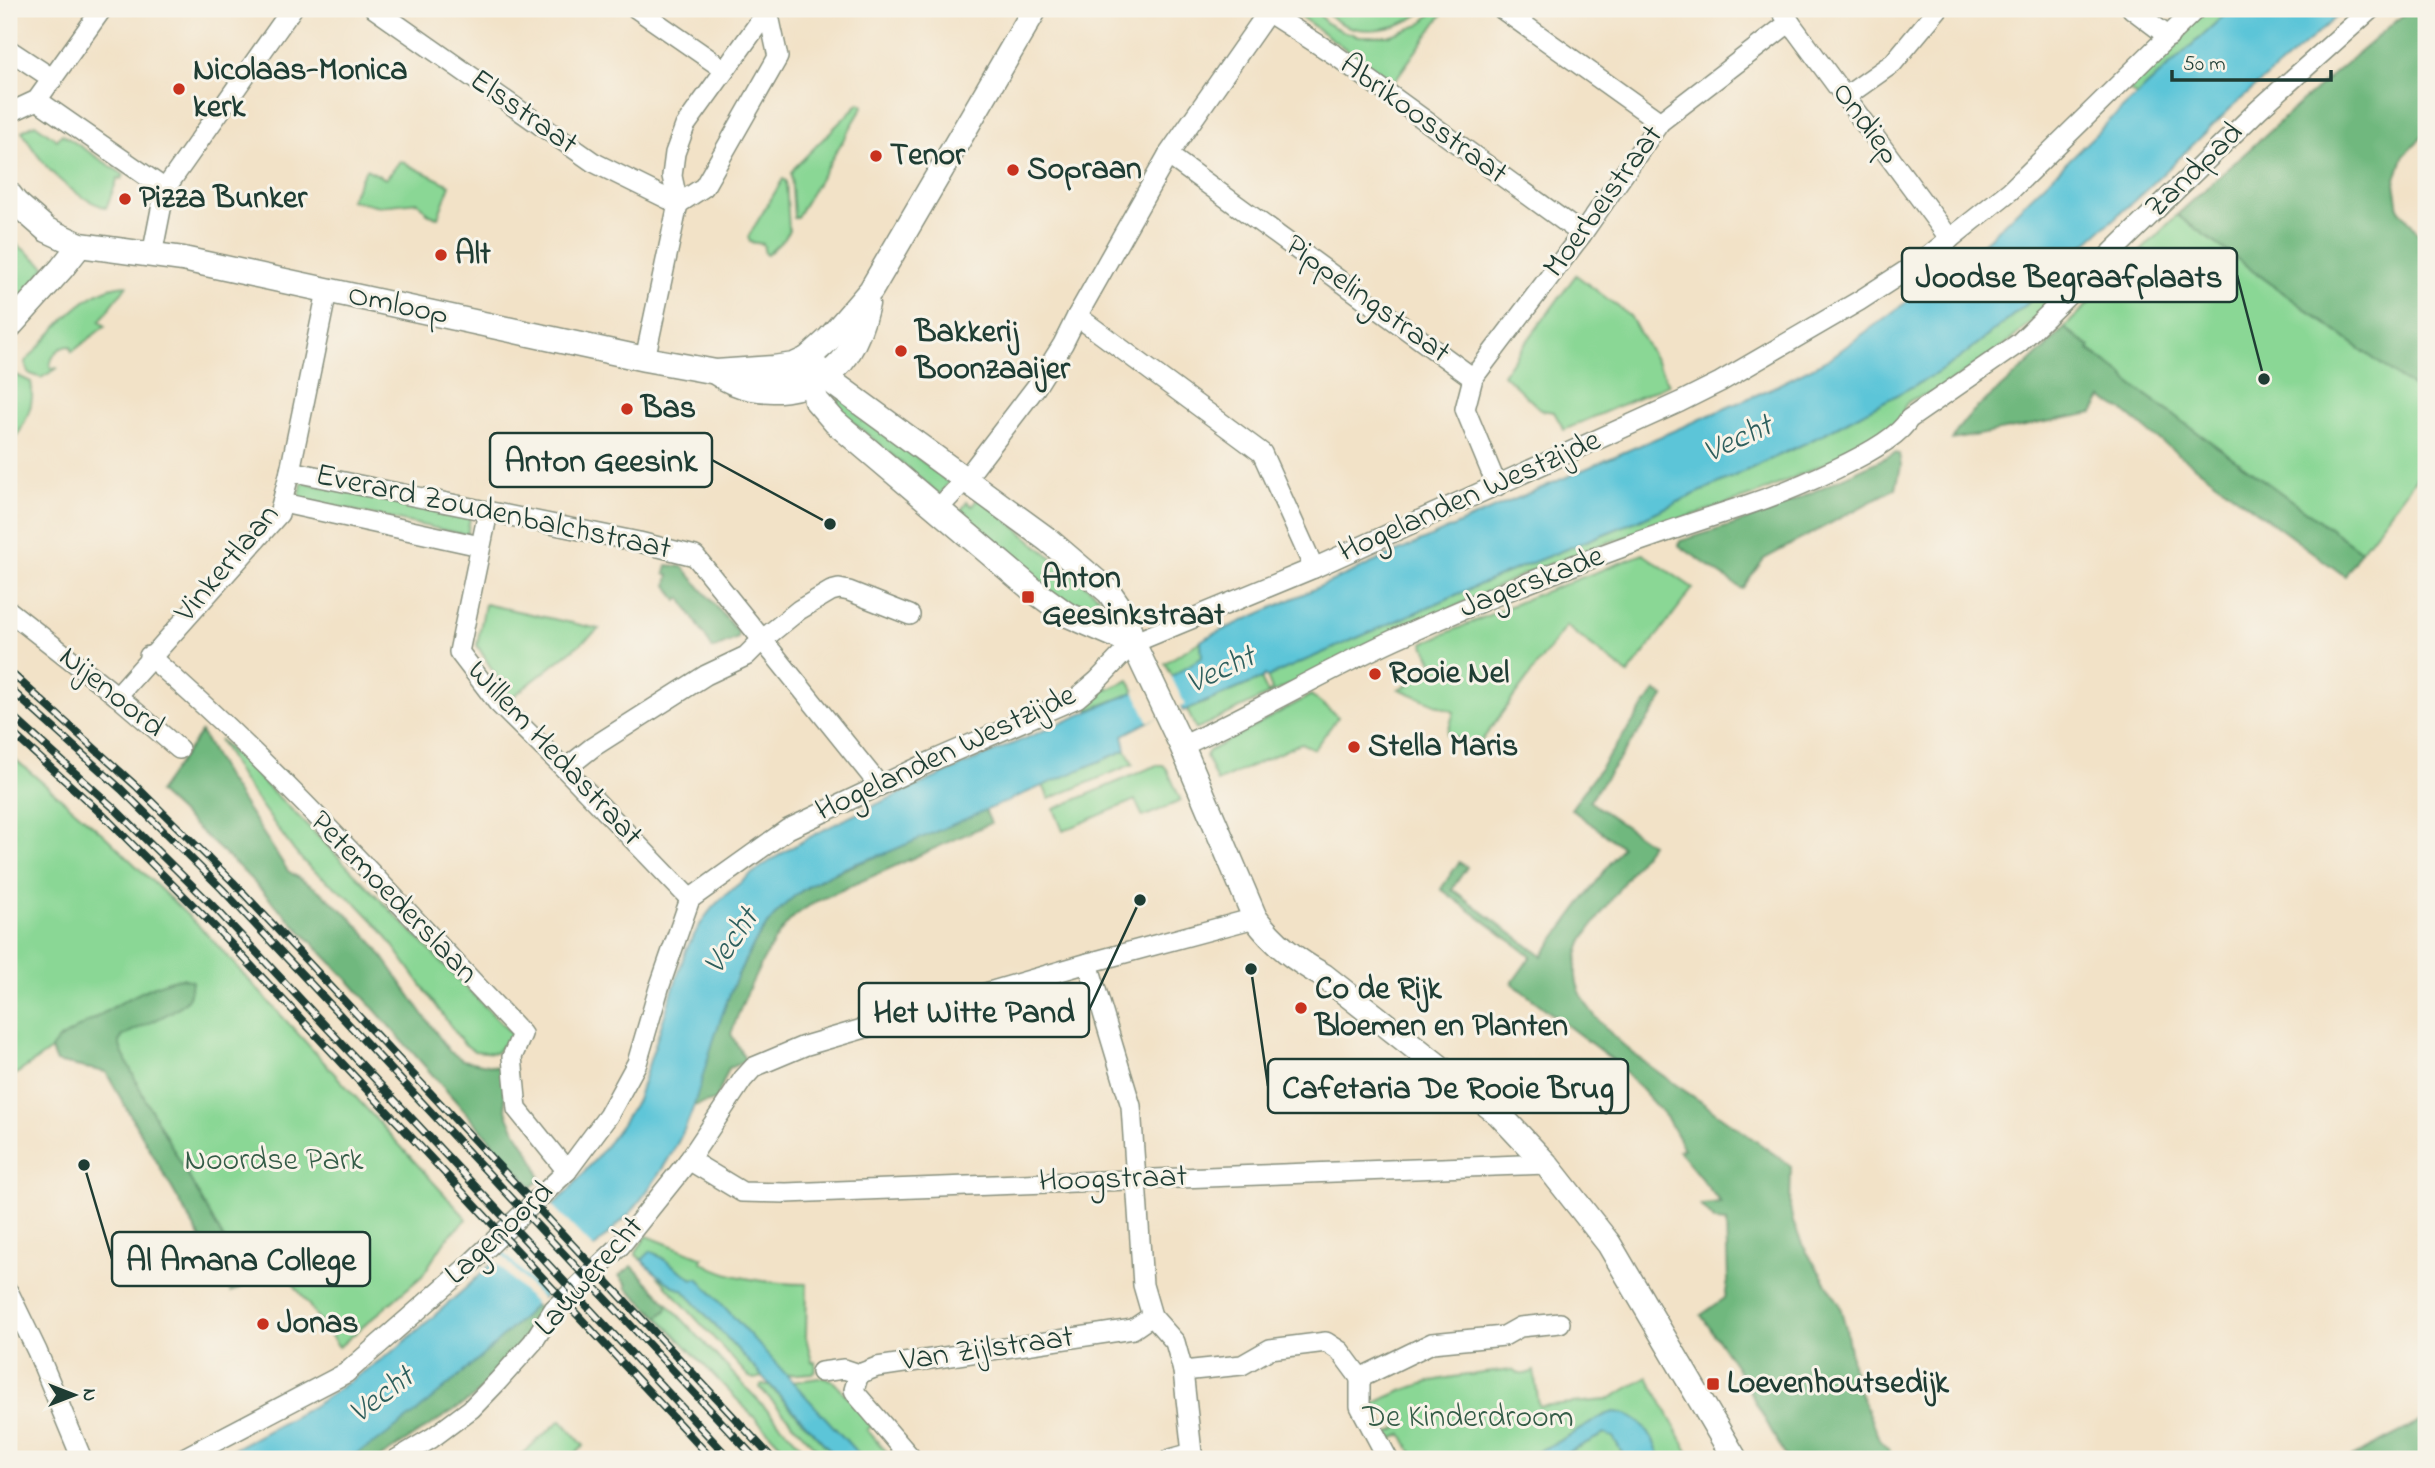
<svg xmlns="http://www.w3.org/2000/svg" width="2435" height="1468" font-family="'Indie Flower',sans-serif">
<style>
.green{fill:#8ad795;stroke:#548a64;stroke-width:2}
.forest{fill:#6fb87e;stroke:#477a59;stroke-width:2}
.water{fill:#5cc5d8;stroke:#3e8186;stroke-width:2}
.pier{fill:#f2e2c7}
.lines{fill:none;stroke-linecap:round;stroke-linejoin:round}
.minor-casing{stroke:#88907e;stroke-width:22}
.tertiary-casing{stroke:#88907e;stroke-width:27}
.minor{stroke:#fff;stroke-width:19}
.tertiary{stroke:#fff;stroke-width:24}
.rail-casing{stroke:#1f3d34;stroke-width:8}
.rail{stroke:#f7f3e8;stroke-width:5;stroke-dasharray:16;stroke-linecap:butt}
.poi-dot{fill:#c8321e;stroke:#f7f3e8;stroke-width:2.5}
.labels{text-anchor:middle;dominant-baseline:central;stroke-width:6;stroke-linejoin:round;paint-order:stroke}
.poi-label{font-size:32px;font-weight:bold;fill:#1f3d34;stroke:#f7f3e8;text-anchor:start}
.street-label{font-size:32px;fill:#1f3d34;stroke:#f7f3e8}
.park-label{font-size:32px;fill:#345c47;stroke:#f7f3e8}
.water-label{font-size:33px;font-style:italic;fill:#2e5f5d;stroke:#f7f3e8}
.leader{fill:none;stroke:#1f3d34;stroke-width:2.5}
.callout-dot{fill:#1f3d34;stroke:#f7f3e8;stroke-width:2.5}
.callout{fill:#f7f3e8;stroke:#1f3d34;stroke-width:2.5}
.callout-label{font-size:33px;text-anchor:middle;font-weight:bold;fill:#1f3d34}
</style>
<rect width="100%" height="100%" fill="#f7f3e8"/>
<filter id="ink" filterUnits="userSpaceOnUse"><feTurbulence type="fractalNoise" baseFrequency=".0143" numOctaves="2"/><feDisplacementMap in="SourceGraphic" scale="14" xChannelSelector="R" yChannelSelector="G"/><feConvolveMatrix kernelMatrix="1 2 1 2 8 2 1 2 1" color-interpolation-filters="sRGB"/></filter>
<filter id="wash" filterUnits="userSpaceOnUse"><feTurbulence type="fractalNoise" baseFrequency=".00686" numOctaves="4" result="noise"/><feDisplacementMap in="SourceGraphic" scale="28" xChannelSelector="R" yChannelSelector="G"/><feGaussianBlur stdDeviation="1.57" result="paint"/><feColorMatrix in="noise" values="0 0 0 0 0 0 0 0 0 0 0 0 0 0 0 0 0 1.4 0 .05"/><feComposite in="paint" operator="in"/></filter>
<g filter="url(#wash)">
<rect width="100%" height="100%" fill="#f2e2c7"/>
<g class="green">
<polygon points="1290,9 1315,9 1326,23 1342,31 1359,36 1388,36 1420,25 1436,9 1446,9 1393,83"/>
<path d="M1324 9H1426C1400 32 1347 41 1324 9Z"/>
<polygon points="2206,9 2231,9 2136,96 2128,89"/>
<polygon points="859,103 862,104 863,107 797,217 794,218 791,173 794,168"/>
<path d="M35 124 57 140 62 134 124 175 121 179 118 178 106 208C67 194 42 166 22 131Z"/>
<polygon points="400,161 450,185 438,217 429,215 418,202 380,206 350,200 366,169 386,179"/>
<polygon points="783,179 786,181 789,231 785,238 767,255 765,254 763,244 750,242 748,237"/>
<polygon points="2177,215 2426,397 2426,465 2361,551 2132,385 2121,373 2088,349 2090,347 2064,328"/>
<polygon points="9,238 46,267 9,311"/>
<path d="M2062 265 2077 278C2055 298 2035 319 2013 338 1991 356 1965 372 1942 388 1924 400 1900 392 1902 423L1857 449 1755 495 1594 547 1522 575 1196 729 1187 710 1261 679 1268 693 1272 690 1267 677 1504 574 1641 519 1810 441 1934 375 1960 358 2027 304Z"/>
<polygon points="1576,275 1630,316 1669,384 1564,430 1554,412 1541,410 1503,374"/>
<path d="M127 285 100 321 105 326 72 352 70 346C59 346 52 355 50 366L53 369 58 368 41 378 28 373 25 362C52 334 85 286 127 285Z"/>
<path d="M14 374 31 382C37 408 20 430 9 451V380Z"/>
<polygon points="841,398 949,482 940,495 832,405"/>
<polygon points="302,482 470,518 467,535 299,499"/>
<polygon points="979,497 1114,609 1100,620 1028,582 957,516 967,502 972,506"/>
<polygon points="1643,554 1693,588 1628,674 1566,626 1477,747 1447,734 1454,712 1399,689 1436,670 1423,643 1536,595"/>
<polygon points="485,604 599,629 510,699 477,645"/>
<polygon points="1201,641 1202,657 1172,676 1165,663"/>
<polygon points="1129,680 1135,692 1089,710 1085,703 1104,684 1109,689"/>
<polygon points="1311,695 1338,717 1314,749 1301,743 1217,782 1206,756 1209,751"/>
<polygon points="219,739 301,819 512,1034 496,1053 474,1051 463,1043 380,928 356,903 309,867 295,852 241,778"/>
<polygon points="1126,750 1133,764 1049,799 1043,785"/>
<polygon points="9,754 104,835 207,934 467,1219 446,1239 422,1276 339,1347 279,1264 263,1276 231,1292 106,1072 56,1062 51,1050 9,1079"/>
<polygon points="1157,765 1163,765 1167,769 1181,801 1143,817 1135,800 1063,831 1054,809"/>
<path d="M647 1236 703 1258 701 1261C727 1279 776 1284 807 1284L806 1337 812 1362H815L816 1369 813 1373 785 1375 698 1278 693 1279 652 1251 642 1260 636 1255 637 1250Z"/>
<polygon points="659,1278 668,1280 683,1290 763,1377 754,1379 749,1377"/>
<polygon points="668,1304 813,1459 794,1459 658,1317 666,1310"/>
<path d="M1512 1370C1521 1376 1524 1375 1534 1371L1539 1406 1607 1400 1648 1377 1692 1459H1661C1652 1434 1636 1407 1605 1415 1583 1427 1561 1442 1538 1451 1525 1456 1513 1452 1501 1459H1415L1402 1434 1389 1441 1385 1435 1398 1428 1388 1411 1375 1418 1368 1407C1420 1378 1454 1376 1512 1370Z"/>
<polygon points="825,1377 832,1380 873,1424 867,1430 893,1459 863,1459 792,1382"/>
<polygon points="761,1385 769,1385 838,1459 826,1459 760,1388"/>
<polygon points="561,1420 584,1446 569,1459 516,1459"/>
<polygon points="1604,1434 1613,1436 1626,1459 1554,1459"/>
</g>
<g class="forest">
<polygon points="2410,9 2426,9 2426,132 2403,157 2395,183 2399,209 2426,242 2426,397 2177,215 2317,88"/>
<path d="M2064 328 2090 347 2089 350 2121 373 2132 385 2361 551 2345 576 2155 437 2125 412 2102 398 2093 413 1952 440C1964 415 1983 403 2004 385 2025 367 2046 348 2064 328Z"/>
<polygon points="1895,453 1899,454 1901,466 1896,488 1764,559 1742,589 1678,545 1680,541 1733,525 1785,505"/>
<polygon points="667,565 683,567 738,632 738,638 713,649 681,598 677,601 667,585 669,575 665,573"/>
<path d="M1655 691 1664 697 1589 801 1651 844 1584 938C1577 954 1572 972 1579 989 1596 1034 1665 1077 1704 1104 1733 1125 1762 1145 1791 1166L1790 1208 1793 1222 1802 1244 1839 1303 1846 1328 1855 1381 1879 1439 1889 1449 1893 1459H1787L1736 1367 1701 1315 1725 1298 1728 1281 1726 1222 1715 1221 1701 1205 1721 1203 1678 1150 1684 1149 1667 1118 1618 1064 1514 985 1512 983 1531 956 1441 889 1459 862 1467 867 1452 889 1542 956 1622 847 1571 809Z"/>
<path d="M201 732 226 777 288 871 318 890 346 913 370 939 449 1051 463 1060 502 1068C506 1083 502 1100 508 1116 517 1139 536 1154 540 1180L532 1187 351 983 240 868 158 792Z"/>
<path d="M985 810 991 823 815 902C809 906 802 910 796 915 770 936 742 1002 731 1034L746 1061 729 1068 716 1100 693 1106C713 1041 740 934 799 893 826 874 856 865 886 853 920 839 952 824 985 810Z"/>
<path d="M182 978 192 981C191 987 191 994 188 998 180 1012 138 1027 123 1036L119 1042 122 1052 145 1099 228 1247H239L261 1236 280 1263 263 1276 231 1292 106 1072 56 1062 51 1049 58 1040C90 1022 148 982 182 978Z"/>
<polygon points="632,1266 668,1304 666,1310 658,1317 626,1287 627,1285 619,1276"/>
<path d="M535 1304 545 1315 474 1397 378 1459H347C417 1417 477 1362 535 1304Z"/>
<polygon points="2426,1419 2426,1459 2348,1459"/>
</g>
<g class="water">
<path d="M2231 9H2346L2232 107 2146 190 2062 265 2027 304 1960 358 1934 375 1810 441 1641 519 1504 574 1267 677 1265 675 1261 679 1183 711 1180 705 1123 735 1126 750 884 854C854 863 822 875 797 894 749 931 726 999 709 1055 702 1077 697 1100 688 1121 674 1154 654 1183 632 1211L490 1349 417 1412 378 1441 347 1459H215L312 1407 395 1350 467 1287 568 1191 599 1155 622 1124 637 1100 686 950C696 932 704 915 719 901 776 847 855 814 926 782 1008 745 1090 711 1172 676L1202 657 1201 641 1207 637 1495 508 1770 389 1829 359 1916 295 1989 238 2107 123Z"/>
<path d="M651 1251 693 1279 698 1278 863 1459H838L683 1290C669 1285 653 1272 642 1260Z"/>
<path d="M1614 1412C1640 1413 1653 1437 1661 1459H1626L1613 1437 1604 1434 1554 1459H1501C1513 1452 1525 1456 1538 1451 1561 1442 1583 1427 1605 1415Z"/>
</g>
<g class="pier">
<polygon points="1170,674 1185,705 1149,722 1134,691"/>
<polygon points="551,1204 595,1250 546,1297 502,1250"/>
<polygon points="499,1252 543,1300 537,1306 492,1258"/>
</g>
</g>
<g filter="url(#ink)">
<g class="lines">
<defs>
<g id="minor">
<polyline points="375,9 593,162 678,204"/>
<polyline points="637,9 725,70"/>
<polyline points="1263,9 1335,55 1582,234"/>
<polyline points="1502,9 1660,122"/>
<polyline points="1780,9 1950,239"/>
<polyline points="2132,9 2169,37"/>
<polyline points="9,50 53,79"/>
<polyline points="1845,97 1893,63 1938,9"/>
<polyline points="37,100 165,189"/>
<polyline points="9,113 37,100 102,9"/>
<polyline points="1168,155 1473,378"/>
<polyline points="678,204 704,187 778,57 768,11"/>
<polyline points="152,255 165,189 292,9"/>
<polyline points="1077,316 1262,453 1314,568"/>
<polyline points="645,359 678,204 672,176 675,153 685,126 769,9"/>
<polyline points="290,471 639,542 695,556 879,785"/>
<polyline points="1497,486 1465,409 1473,378 1582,234 1660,122 1790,22"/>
<polyline points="283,503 480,546"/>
<polyline points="937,510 965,480 1036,387 1063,344 1077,316 1168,155 1270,9"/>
<polyline points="488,512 459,652 498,703 565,769 690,899"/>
<polyline points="9,611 117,696 179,749"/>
<path d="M149 656C283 772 401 906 522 1034L512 1057 517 1109 567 1171"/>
<polyline points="117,696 279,514 290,471 327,291"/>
<path d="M1182 746C1254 713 1323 672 1395 639 1510 587 1628 543 1747 505 1784 493 1892 450 1909 419L2019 343 2258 110 2371 9"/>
<polyline points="565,769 593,747 706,675 746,656 762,640 799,610 831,591 839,589 849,591 910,615"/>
<polyline points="690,899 788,829 932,761 1077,698 1097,681 1133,643 1314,568 1680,402 1720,382 1859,301 1927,257 2010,191 2196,9"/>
<polyline points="1088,963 1131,1106 1143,1285 1152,1316 1175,1342 1183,1371 1192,1453 1195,1459"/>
<polyline points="689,1160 742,1192 786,1193 1546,1164"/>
<polyline points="9,1293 37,1351 82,1459"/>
<polyline points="1183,1371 1242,1365 1270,1349 1326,1342 1340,1351 1360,1378 1432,1343 1504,1336 1520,1327 1560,1323"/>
<polyline points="821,1372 844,1369 859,1374 877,1367 1133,1329 1152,1316"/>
<polyline points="859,1374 854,1390 857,1395 912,1459"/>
<polyline points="1360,1378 1360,1406 1388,1459"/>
<polyline points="182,1459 346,1373 466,1268 567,1171 608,1116 637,1063 659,988 690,899"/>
<polyline points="397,1459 432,1438 471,1409 498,1381 533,1342 554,1309 620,1246 689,1160 743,1079 754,1067 804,1046 1088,963 1255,918"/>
<polyline points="1170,1459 1192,1453"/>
</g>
<g id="tertiary">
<polyline points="9,194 16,203 47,230 80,245 183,259 645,359 716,372 773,368 794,365 807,359 828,340 871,290 1035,9"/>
<polyline points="9,327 62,268 80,245"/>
<path d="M807 359 836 385 1048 540 1109 592 1125 615 1133 643 1182 746 1255 918C1274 944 1296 960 1324 976L1499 1114 1546 1164 1609 1244 1735 1459"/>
<polyline points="807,359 816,400 835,422 1033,590 1066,614 1133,643"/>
<path d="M718 374C755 400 820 395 847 355 856 341 863 321 867 304"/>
</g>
</defs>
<use href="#minor" class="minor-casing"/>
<use href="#tertiary" class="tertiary-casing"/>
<use href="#minor" class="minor"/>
<use href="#tertiary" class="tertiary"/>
<defs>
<g id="rail">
<polyline points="9,671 136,786 233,882 773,1459"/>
<polyline points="9,688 121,789 222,889 756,1459"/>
<polyline points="9,713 116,810 218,911 730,1459"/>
<polyline points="9,730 104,816 215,927 712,1459"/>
</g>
</defs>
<use href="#rail" class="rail-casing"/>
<use href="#rail" class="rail"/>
</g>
</g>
<g class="poi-dot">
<circle cx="179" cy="89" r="7"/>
<circle cx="876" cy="156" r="7"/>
<circle cx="1013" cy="170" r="7"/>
<circle cx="125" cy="199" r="7"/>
<circle cx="441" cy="255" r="7"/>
<circle cx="901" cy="351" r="7"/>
<circle cx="627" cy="409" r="7"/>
<rect x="1021" y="590" width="14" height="14" rx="3.5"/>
<circle cx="1375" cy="674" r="7"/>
<circle cx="1354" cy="747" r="7"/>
<circle cx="1301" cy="1008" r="7"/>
<circle cx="263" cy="1324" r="7"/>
<rect x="1706" y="1377" width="14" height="14" rx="3.5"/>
</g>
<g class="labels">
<g class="poi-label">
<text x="193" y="71">Nicolaas-Monica<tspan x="193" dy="37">kerk</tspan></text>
<text x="890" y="156">Tenor</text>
<text x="1027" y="170">Sopraan</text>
<text x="139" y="199">Pizza Bunker</text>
<text x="455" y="255">Alt</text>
<text x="915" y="333">Bakkerij<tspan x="915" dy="37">Boonzaaijer</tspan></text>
<text x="641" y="409">Bas</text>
<text x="1042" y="579">Anton<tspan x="1042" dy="37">Geesinkstraat</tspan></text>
<text x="1389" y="674">Rooie Nel</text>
<text x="1368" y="747">Stella Maris</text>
<text x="1315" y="990">Co de Rijk<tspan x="1315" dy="37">Bloemen en Planten</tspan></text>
<text x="277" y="1324">Jonas</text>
<text x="1727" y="1384">Loevenhoutsedijk</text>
</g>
<g class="street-label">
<text transform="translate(523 113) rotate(35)">Elsstraat</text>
<text transform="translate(1423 120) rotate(36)">Abrikoosstraat</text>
<text transform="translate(1865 124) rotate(54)">Ondiep</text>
<text transform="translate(2195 171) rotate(-44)">Zandpad</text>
<text transform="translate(1604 202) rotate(-54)">Moerbeistraat</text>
<text transform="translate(1367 300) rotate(36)">Pippelingstraat</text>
<text transform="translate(398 306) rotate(12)">Omloop</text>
<text transform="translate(1470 497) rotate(-24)">Hogelanden Westzijde</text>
<text transform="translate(493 513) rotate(12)">Everard Zoudenbalchstraat</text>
<text transform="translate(228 564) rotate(-50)">Vinkertlaan</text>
<text transform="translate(1532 583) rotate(-21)">Jagerskade</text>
<text transform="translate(111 693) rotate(39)">Nijenoord</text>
<text transform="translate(554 754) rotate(47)">Willem Hedastraat</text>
<text transform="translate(946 754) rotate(-25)">Hogelanden Westzijde</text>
<text transform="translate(393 898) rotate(46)">Petemoederslaan</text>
<text transform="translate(1113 1180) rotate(-2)">Hoogstraat</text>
<text transform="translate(500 1234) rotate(-43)">Lagenoord</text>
<text transform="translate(590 1277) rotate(-49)">Lauwerecht</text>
<text transform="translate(987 1350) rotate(-8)">Van Zijlstraat</text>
</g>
<g class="park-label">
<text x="274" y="1161">Noordse Park</text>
<text x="1468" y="1418">De Kinderdroom</text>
</g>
<g class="water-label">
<text transform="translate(1738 440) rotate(-25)">Vecht</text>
<text transform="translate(1221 671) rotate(-25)">Vecht</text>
<text transform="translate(732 942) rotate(-56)">Vecht</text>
<text transform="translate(382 1396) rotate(-37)">Vecht</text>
</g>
</g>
<path class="leader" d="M2264 379L2237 275M830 524L712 460M1140 900L1089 1010M1251 969L1268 1086M84 1165L112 1259"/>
<g class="callout-dot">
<circle cx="2264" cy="379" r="7"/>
<circle cx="830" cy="524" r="7"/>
<circle cx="1140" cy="900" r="7"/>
<circle cx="1251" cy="969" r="7"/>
<circle cx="84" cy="1165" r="7"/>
</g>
<g class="callout">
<rect x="1902" y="248" width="335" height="54" rx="7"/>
<rect x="490" y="433" width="222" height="54" rx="7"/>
<rect x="859" y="983" width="230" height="54" rx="7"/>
<rect x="1268" y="1059" width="360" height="54" rx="7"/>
<rect x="112" y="1232" width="258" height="54" rx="7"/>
</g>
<g class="callout-label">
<text x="2069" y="287">Joodse Begraafplaats</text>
<text x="601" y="471">Anton Geesink</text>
<text x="974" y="1022">Het Witte Pand</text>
<text x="1448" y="1098">Cafetaria De Rooie Brug</text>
<text x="241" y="1270">Al Amana College</text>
</g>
<rect width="2435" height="1468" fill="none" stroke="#f7f3e8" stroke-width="35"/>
<g transform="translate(74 1395) rotate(90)" stroke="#f7f3e8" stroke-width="5" paint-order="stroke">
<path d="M0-5L12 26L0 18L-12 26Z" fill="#1f3d34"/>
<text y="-10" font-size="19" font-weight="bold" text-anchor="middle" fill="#1f3d34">N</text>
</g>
<path d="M2172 70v10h159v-10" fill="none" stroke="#1f3d34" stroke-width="3.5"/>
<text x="2183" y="70" font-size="21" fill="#1f3d34" stroke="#f7f3e8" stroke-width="5" paint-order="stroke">50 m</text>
</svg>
